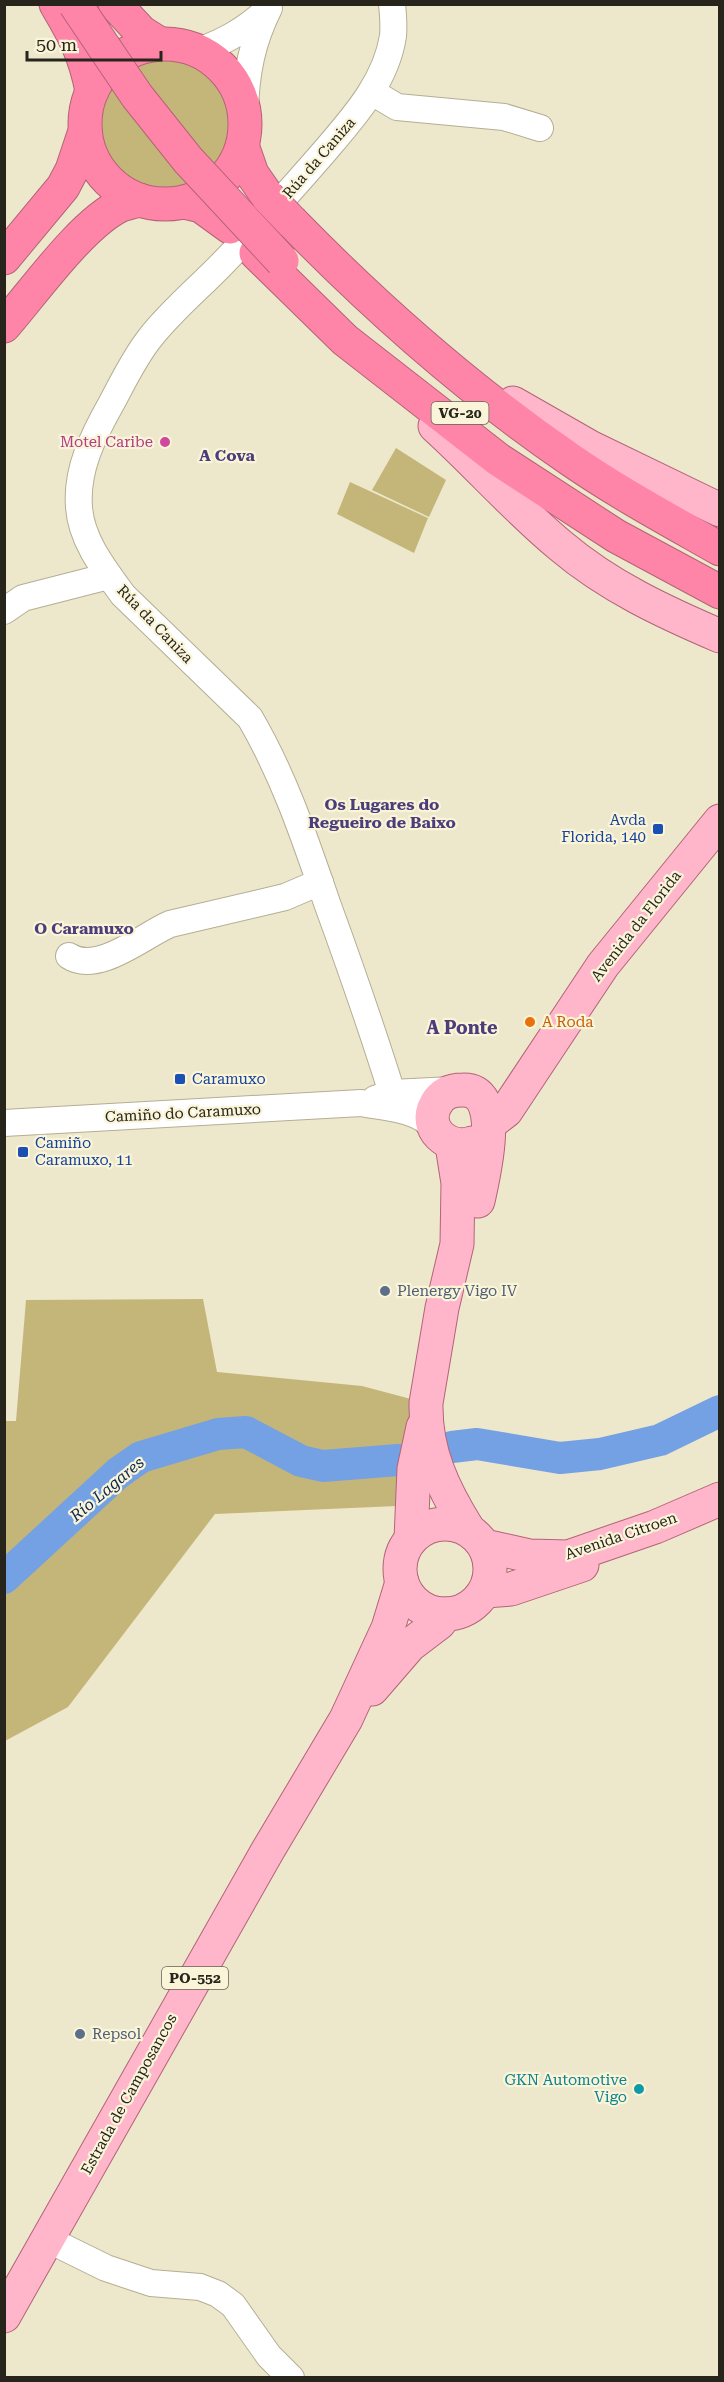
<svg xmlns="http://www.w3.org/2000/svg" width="724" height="2382" font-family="'Roboto Serif',serif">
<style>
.green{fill:#c4b679}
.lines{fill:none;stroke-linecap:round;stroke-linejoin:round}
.river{stroke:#74a1e3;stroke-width:32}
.minor-casing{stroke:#b4ae94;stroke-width:28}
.major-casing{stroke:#b36377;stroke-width:35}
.highway-casing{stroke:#b36377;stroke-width:35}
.minor{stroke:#fff;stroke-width:26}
.major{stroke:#ffb6cb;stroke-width:33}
.highway{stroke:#ff85a8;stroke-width:33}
.highway-bridge-casing{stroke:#b36377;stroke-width:35;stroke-linecap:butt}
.highway-bridge{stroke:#ff85a8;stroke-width:33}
.hotel-dot{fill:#d1479c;stroke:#faf4d9;stroke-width:2}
.transit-dot{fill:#1a4fb4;stroke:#faf4d9;stroke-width:2}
.food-dot{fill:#e8710a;stroke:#faf4d9;stroke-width:2}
.service-dot{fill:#5c6f8a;stroke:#faf4d9;stroke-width:2}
.culture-dot{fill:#0f9aa8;stroke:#faf4d9;stroke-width:2}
.labels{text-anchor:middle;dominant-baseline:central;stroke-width:4.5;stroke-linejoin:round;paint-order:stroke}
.shield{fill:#faf4d9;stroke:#666354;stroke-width:1.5}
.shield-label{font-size:14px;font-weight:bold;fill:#27251b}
.street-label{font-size:15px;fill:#27251b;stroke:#faf4d9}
.hotel-label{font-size:15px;fill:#b23c85;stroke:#faf4d9;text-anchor:end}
.transit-label{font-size:15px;fill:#164399;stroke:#faf4d9;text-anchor:start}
.food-label{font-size:15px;fill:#c56008;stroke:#faf4d9;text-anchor:start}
.service-label{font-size:15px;fill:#4e5e75;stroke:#faf4d9;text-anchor:start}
.culture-label{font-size:15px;fill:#0d838f;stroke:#faf4d9;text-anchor:end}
.neighbourhood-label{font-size:16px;font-weight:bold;fill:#4b3d7a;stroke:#faf4d9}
.water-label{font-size:16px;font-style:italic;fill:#0b2851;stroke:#faf4d9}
.quarter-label{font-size:18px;font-weight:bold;fill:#4b3d7a;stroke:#faf4d9}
</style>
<rect width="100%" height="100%" fill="#ede7cc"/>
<g class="green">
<circle cx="164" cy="125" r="66"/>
<polygon points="396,448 446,480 429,517 372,490"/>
<polygon points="350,482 428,518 414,553 337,514"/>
<polygon points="203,1299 217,1372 362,1386 426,1403 397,1506 215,1514 68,1707 5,1741 4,1421 16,1421 26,1300"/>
</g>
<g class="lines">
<g class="river">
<polyline points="452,1447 477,1444 560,1458 600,1454 660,1440 720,1411"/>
<polyline points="4,1578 118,1473 141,1457 218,1434 246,1432 301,1461 323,1466 398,1460"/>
</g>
<defs>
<g id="minor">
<path d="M199 51C225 41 244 31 265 12"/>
<polyline points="372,92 397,107 504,117 540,128"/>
<path d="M245 111C246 73 252 42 269 8"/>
<polyline points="4,611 23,598 109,576"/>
<path d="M69 956C98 975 144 935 170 924L285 897 320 882"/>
<path d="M392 1093C372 1029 350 966 327 903 305 839 284 776 250 718L123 595C104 569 81 540 79 507 76 470 93 436 111 404 123 382 134 358 150 338 171 311 199 288 223 263 258 227 291 190 324 152 353 118 386 82 393 36 394 26 393 14 392 4"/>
<polyline points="375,1099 392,1093 452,1090"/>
<path d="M4 1123 361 1103C386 1108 417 1108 434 1128"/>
<polyline points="47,2239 106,2268 151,2283 200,2287 218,2294 233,2305 269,2356 291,2378"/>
</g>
<g id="major">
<polyline points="513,403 590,447 720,510"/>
<path d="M435 426C478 465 516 509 561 546 608 586 664 612 720 636"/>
<polyline points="489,1124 506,1111 603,965 720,821"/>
<path d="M472 1143C448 1151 422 1128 436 1104 442 1093 451 1090 463 1090 506 1089 483 1177 478 1201"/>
<path d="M452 1145 458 1183 457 1244 442 1308 426 1403C425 1451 443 1489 468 1529"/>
<circle cx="445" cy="1569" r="45"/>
<polyline points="411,1539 414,1469 423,1427"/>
<polyline points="485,1546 530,1556 568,1557 655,1527 720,1499"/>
<polyline points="485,1591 511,1589 582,1565"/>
<polyline points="372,1689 410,1645 439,1623 446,1614"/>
<polyline points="4,2316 268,1850 346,1719 388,1628 402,1582"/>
</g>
<g id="highway">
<path d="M56 4C75 36 85 55 92 91"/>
<polyline points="115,4 141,32 160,44"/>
<circle cx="165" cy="124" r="80"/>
<polyline points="243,148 252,174 268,197"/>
<polyline points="184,202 201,206 230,227"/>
<path d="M292 222C378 310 470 391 571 460 619 493 669 520 720 549"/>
<polyline points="256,253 345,340 499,460 616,536 720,592"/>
<polyline points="4,258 63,187 72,170 85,131"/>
<path d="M4 326C33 293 82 223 121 205 127 203 133 202 139 200"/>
</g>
</defs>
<use href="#minor" class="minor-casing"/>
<use href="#major" class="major-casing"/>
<use href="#highway" class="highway-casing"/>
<use href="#minor" class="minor"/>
<use href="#major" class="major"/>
<use href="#highway" class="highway"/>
<defs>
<g id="highway-bridge">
<polyline points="75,4 137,96 188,160 282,261"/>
<polyline points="268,197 292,222"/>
</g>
</defs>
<use href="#highway-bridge" class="highway-bridge-casing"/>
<use href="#highway-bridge" class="highway-bridge"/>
</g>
<circle class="hotel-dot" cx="165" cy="442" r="6"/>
<g class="transit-dot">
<rect x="652" y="823" width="12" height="12" rx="3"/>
<rect x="174" y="1073" width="12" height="12" rx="3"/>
<rect x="17" y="1146" width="12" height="12" rx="3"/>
</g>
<circle class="food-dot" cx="530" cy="1022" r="6"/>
<g class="service-dot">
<circle cx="385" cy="1291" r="6"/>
<circle cx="80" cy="2034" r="6"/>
</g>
<circle class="culture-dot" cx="639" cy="2089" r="6"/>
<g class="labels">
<g class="shield">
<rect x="431.5" y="402" width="57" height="22" rx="4.5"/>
<rect x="162" y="1967" width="66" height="22" rx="4.5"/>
</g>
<g class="shield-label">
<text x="460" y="413">VG-20</text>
<text x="195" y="1978">PO-552</text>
</g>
<g class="street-label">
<text transform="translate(319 158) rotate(-49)">Rúa da Caniza</text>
<text transform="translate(155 624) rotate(46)">Rúa da Caniza</text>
<text transform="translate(636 926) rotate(-52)">Avenida da Florida</text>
<text transform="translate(183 1113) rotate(-3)">Camiño do Caramuxo</text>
<text transform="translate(621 1536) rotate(-19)">Avenida Citroen</text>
<text transform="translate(129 2094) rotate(-61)">Estrada de Camposancos</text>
</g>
<g class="hotel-label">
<text x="153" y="442">Motel Caribe</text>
</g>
<g class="transit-label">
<text x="646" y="820" text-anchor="end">Avda<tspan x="646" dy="17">Florida, 140</tspan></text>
<text x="192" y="1079">Caramuxo</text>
<text x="35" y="1143">Camiño<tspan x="35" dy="17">Caramuxo, 11</tspan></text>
</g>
<g class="food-label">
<text x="542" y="1022">A Roda</text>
</g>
<g class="service-label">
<text x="397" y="1291">Plenergy Vigo IV</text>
<text x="92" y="2034">Repsol</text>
</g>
<g class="culture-label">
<text x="627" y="2080">GKN Automotive<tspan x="627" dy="17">Vigo</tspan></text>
</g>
<g class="neighbourhood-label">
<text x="227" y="455">A Cova</text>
<text x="382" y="804">Os Lugares do<tspan x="382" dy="18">Regueiro de Baixo</tspan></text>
<text x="84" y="928">O Caramuxo</text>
</g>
<g class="water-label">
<text transform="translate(107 1489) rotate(-40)">Río Lagares</text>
</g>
<g class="quarter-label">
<text x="462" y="1027">A Ponte</text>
</g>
</g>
<rect width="724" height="2382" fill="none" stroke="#27251b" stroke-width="12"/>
<path d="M27 51v9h134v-9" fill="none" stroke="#27251b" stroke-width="3"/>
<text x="36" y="51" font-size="18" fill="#27251b" stroke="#faf4d9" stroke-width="4.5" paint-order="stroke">50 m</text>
</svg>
